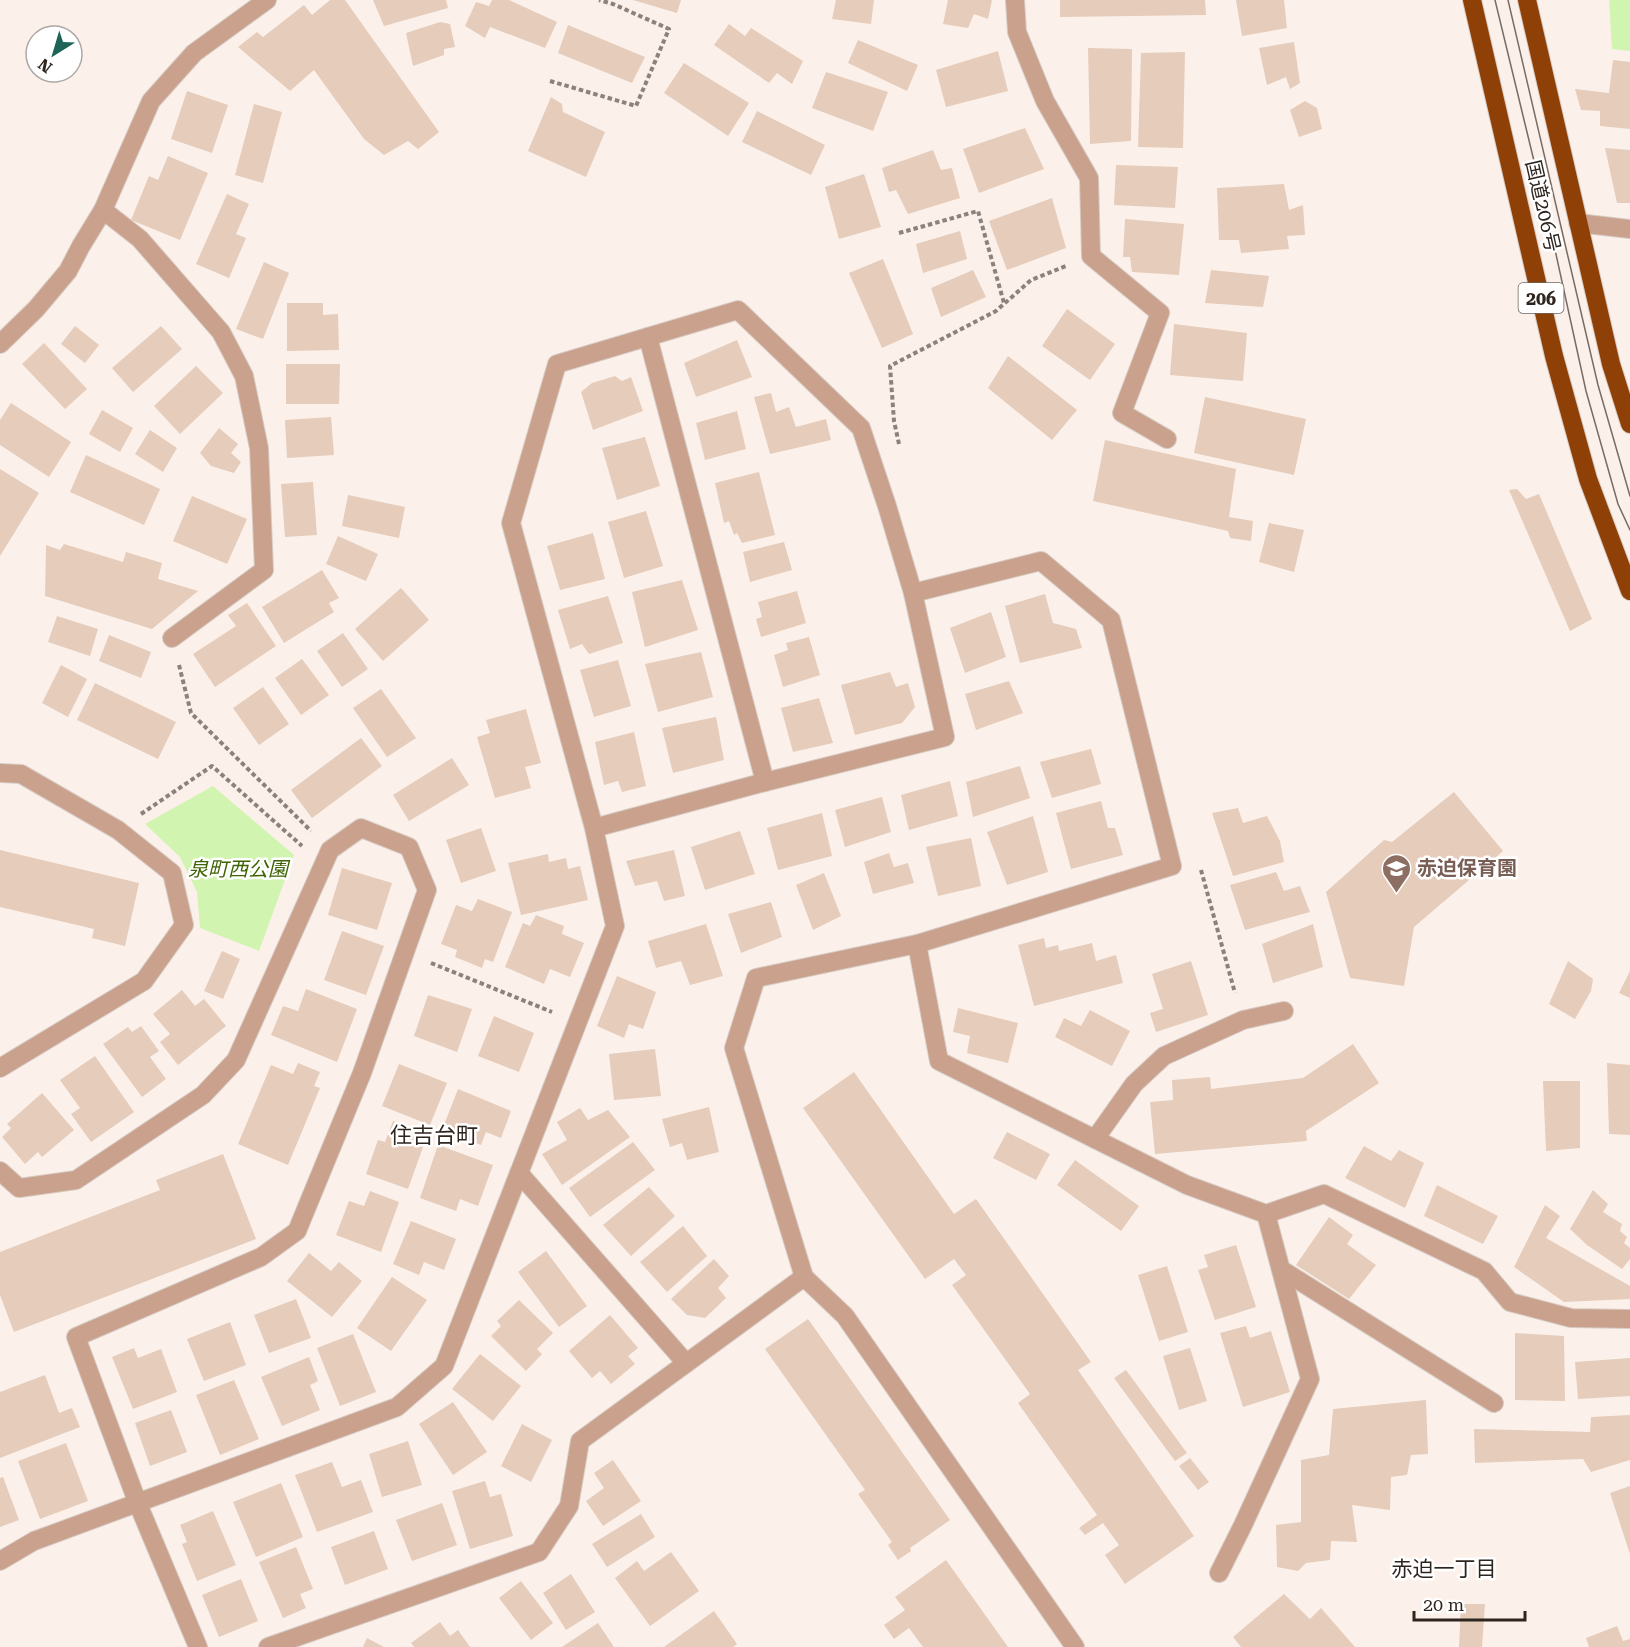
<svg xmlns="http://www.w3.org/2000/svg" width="1630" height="1647" font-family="'Roboto Serif','Noto Sans JP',serif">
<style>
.green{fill:#d1f4b1}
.building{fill:#e5ccbb}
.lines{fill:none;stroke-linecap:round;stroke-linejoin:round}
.minor-casing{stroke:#d7ccc5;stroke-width:20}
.highway-casing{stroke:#d7ccc5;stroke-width:20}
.path{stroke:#8c827b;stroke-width:4;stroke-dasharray:4.5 3;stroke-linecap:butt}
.minor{stroke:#c9a18d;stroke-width:18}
.highway{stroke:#8e4007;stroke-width:18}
.tram{stroke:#766b65;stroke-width:1.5}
.labels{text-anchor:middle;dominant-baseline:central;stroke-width:5;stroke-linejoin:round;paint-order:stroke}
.shield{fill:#fff;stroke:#6d6662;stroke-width:1.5}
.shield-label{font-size:18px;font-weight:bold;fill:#2f251f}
.street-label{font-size:20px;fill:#2f251f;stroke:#fff}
.education-label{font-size:20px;font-weight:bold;fill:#785e54;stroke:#fff;text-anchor:start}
.park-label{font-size:20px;font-style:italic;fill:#3e6304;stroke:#fff}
.neighbourhood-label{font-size:21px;fill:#2f251f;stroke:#fff}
.quarter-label{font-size:22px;fill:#2f251f;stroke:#fff}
</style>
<rect width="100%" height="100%" fill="#fcf1ea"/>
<g class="green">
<polygon points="1609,0 1630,0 1630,51 1612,49"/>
<polygon points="213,786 294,855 259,951 200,928 197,892 180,857 145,824"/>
</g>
<g class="building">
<polygon points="330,0 345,0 439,132 418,149 408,141 384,155 364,139 314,70 290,91 238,47 257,32 263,37 304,5 312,15"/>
<polygon points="373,0 446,0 448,8 384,26"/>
<polygon points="492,0 509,0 557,22 545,48 490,27 485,38 465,26 476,2 489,6"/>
<polygon points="633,0 681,0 677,13"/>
<polygon points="836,0 874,0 871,24 832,19"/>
<polygon points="948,0 992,0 988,19 974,14 968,28 943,24"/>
<polygon points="1060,0 1205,0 1206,15 1060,17"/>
<polygon points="1236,0 1284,0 1287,28 1242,36"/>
<polygon points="440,22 450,24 455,47 444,49 444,55 413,66 406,33"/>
<polygon points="729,24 745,36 751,28 803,61 792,84 777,73 769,83 714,45"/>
<polygon points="568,25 645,57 632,83 558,53"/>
<polygon points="858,40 918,65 907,91 848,63"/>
<polygon points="1294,42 1300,83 1290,89 1286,77 1267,85 1259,48"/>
<polygon points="1088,48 1132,49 1131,141 1090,144"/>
<polygon points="998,51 1008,91 946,107 936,70"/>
<polygon points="1185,52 1183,148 1138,147 1141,53"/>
<polygon points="1613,60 1630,62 1630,129 1600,126 1600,111 1581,110 1575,89 1609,93"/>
<polygon points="684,63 749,103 728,136 664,93"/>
<polygon points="826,72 888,92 873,131 812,108"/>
<polygon points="187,91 228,105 212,153 171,139"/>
<polygon points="551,97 562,104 563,112 605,132 586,177 528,151"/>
<polygon points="1305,101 1317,108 1322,129 1299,137 1290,110"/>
<polygon points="254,104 282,112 263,183 235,175"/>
<polygon points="757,111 825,145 811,175 742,142"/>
<polygon points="1025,128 1044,169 979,193 963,149"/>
<polygon points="1605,148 1630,150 1630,203 1617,203"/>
<polygon points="933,150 941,170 952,168 960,198 908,214 896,190 889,192 882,168"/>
<polygon points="168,156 208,173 180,240 131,220 149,176 158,180"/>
<polygon points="1116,165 1178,167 1175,208 1114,205"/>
<polygon points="864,174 881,227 839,239 825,187"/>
<polygon points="1284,184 1289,210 1303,205 1305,235 1287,236 1289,249 1241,253 1239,240 1219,240 1217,188"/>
<polygon points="227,194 249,204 236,234 246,238 229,278 196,264"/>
<polygon points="1052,198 1066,248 1007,270 989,221"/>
<polygon points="1125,219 1184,224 1179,275 1132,272 1130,257 1123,257"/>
<polygon points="960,231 967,259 923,273 916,244"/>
<polygon points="883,259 913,334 882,348 849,273"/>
<polygon points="264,262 289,273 263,339 236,329"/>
<polygon points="973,270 986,297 941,317 931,288"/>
<polygon points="1211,270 1269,276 1263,307 1205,303"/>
<polygon points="287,303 323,303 323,315 338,314 339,350 287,351"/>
<polygon points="1067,309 1115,344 1090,380 1042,346"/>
<polygon points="1174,324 1247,333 1243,381 1170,375"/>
<polygon points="75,326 99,345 85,363 61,344"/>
<polygon points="161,326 182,349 133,392 112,368"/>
<polygon points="737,340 752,377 696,397 684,363"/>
<polygon points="44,343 87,389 65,409 22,364"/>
<polygon points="1008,356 1077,410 1052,440 988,388"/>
<polygon points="286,364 340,364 339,404 286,404"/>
<polygon points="196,366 223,393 180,434 154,406"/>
<polygon points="615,376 622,381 631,377 643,411 593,430 581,392 592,383"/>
<polygon points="771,393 776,412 789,407 796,427 826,419 831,440 770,454 754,397"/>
<polygon points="1205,397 1306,419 1294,475 1194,453"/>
<polygon points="11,403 71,442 49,477 0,445 0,420"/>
<polygon points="102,410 133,428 120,452 89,434"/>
<polygon points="737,411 746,449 705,460 696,423"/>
<polygon points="331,417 334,455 287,458 285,420"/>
<polygon points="219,428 238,444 231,453 241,462 234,473 211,466 200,453"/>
<polygon points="150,430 177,448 163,472 135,454"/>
<polygon points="645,437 660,486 617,500 602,448"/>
<polygon points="1105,440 1236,469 1229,517 1253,521 1251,541 1230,538 1228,531 1093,501"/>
<polygon points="86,455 160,489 144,525 70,492"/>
<polygon points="0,469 39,493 0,556"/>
<polygon points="759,472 775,535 742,543 737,533 734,535 729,521 724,523 715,483"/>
<polygon points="313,482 317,535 285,537 281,484"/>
<polygon points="1517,489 1526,499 1539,494 1592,619 1570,631 1509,490"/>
<polygon points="348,495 405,507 399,538 342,526"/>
<polygon points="192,496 247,519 227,564 173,541"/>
<polygon points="646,511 663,566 624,578 608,522"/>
<polygon points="1269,523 1304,530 1294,572 1259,562"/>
<polygon points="593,533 605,579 560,590 547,546"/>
<polygon points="338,536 378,554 366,581 326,564"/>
<polygon points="784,542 792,570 750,582 743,552"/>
<polygon points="64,544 123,562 126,552 162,563 158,579 198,591 152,629 45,596 46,545 60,550"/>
<polygon points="322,570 339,598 329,603 334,612 284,643 262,607"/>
<polygon points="682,580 698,630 645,647 632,592"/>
<polygon points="401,588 429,620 383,661 355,629"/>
<polygon points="797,591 806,623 761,637 756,619 762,617 758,602"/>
<polygon points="1045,594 1053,623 1076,629 1082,648 1020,663 1005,606"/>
<polygon points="608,596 623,643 589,654 582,644 570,649 558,610"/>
<polygon points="247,603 276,646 215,687 193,654 236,626 228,615"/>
<polygon points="991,612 1006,657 965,673 950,628"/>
<polygon points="57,616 98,629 90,656 48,642"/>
<polygon points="343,633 368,669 342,687 317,651"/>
<polygon points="109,635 151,652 141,678 99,661"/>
<polygon points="809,637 820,675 783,687 774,655 788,650 786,643"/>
<polygon points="701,652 713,697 658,712 645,664"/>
<polygon points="302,659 329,695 301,715 275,678"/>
<polygon points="618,660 631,706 594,717 580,670"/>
<polygon points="61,665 87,679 68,717 42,703"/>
<polygon points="890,672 896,687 908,683 915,707 902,723 855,735 841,685"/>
<polygon points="1009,681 1023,713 976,730 965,694"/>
<polygon points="95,683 176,722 158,759 77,720"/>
<polygon points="263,687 289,724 259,745 233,708"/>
<polygon points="381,689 416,738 387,757 353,708"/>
<polygon points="819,698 833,743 793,752 781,708"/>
<polygon points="526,709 541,763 525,767 531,788 495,798 477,737 490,733 486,720"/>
<polygon points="716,717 724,760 673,773 662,728"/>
<polygon points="634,732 646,786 622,792 618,781 604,785 595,742"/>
<polygon points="361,738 382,766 312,818 291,790"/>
<polygon points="1091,749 1101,784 1052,798 1040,762"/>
<polygon points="452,758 469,785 409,821 393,795"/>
<polygon points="1020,766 1030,798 973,817 966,782"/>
<polygon points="950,781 958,816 909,830 901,795"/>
<polygon points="1454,792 1503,851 1414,927 1404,986 1350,978 1326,892 1384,840 1392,842"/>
<polygon points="882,797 891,832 845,847 835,810"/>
<polygon points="1101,801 1108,828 1115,828 1123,855 1071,869 1056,813"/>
<polygon points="1238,808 1243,823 1267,816 1280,841 1284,862 1233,876 1212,813"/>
<polygon points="822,813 832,856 778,870 767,828"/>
<polygon points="1033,816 1048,872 1007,885 987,832"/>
<polygon points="481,828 496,871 461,883 446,840"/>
<polygon points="740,831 755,874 705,890 691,847"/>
<polygon points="971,838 981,886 938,896 926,847"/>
<polygon points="0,850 139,883 125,946 92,938 94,929 0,907"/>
<polygon points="674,850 685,896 664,901 657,881 635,886 626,861"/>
<polygon points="889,853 894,867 908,863 914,883 873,894 864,862"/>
<polygon points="548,854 549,862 566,858 568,869 580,866 588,900 521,915 508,863"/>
<polygon points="342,868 392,883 377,930 328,915"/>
<polygon points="1276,872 1284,891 1300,886 1310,912 1245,930 1230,885"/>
<polygon points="824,873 841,916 813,930 796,885"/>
<polygon points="478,899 512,912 493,962 485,959 482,968 455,957 457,950 441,944 456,905 472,911"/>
<polygon points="771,902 782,937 741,953 728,914"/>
<polygon points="536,915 564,926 562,934 584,943 570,977 550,969 544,984 505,967 523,923 530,926"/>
<polygon points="706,924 723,976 690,985 681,961 656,968 648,941"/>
<polygon points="1313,924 1323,967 1273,983 1262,944"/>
<polygon points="342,931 384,946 366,995 324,980"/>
<polygon points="1044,938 1046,948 1058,945 1059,951 1092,943 1096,961 1116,955 1123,983 1034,1006 1018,945"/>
<polygon points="222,951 240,959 223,999 204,991"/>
<polygon points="1191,961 1208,1015 1156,1032 1150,1013 1163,1009 1152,974"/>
<polygon points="1568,961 1593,979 1591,991 1575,1019 1549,1004"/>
<polygon points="1630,971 1630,998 1619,993"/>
<polygon points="617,976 656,992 643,1029 629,1024 624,1038 597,1026"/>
<polygon points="306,989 357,1009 337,1062 271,1035 283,1006 298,1011"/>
<polygon points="182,990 195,1006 204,999 226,1026 178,1065 160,1042 170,1034 153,1014"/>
<polygon points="428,995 472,1009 457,1052 414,1036"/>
<polygon points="958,1008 1018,1023 1008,1063 967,1053 970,1036 953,1032"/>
<polygon points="1090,1010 1130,1031 1112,1066 1055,1037 1064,1018 1081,1026"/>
<polygon points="494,1016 534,1033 519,1072 478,1056"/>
<polygon points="141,1026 159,1051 150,1057 166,1079 142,1097 103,1044 128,1027 132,1032"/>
<polygon points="1353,1044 1379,1083 1306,1131 1307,1141 1155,1154 1150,1102 1173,1100 1172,1080 1210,1077 1211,1089 1303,1078"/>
<polygon points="655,1049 661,1096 614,1100 609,1054"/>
<polygon points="95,1056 134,1112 91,1142 71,1114 80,1108 60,1080"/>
<polygon points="298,1063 320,1072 314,1086 320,1088 288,1165 238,1144 271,1065 293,1074"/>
<polygon points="1607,1063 1630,1065 1630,1135 1609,1134"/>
<polygon points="399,1064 447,1083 430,1125 382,1106"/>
<polygon points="854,1072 954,1214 976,1199 1091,1362 1078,1370 1194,1536 1125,1584 1105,1555 1119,1545 1103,1523 1085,1535 1079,1528 1097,1515 1018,1403 1030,1394 952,1285 966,1275 954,1259 925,1279 803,1108"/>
<polygon points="1543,1081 1580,1081 1580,1148 1546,1151"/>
<polygon points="458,1089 511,1111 501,1138 486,1132 481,1145 442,1130"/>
<polygon points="42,1093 74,1130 42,1157 38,1152 25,1164 2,1137 11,1128 7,1124"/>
<polygon points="709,1107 719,1152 687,1160 682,1143 670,1147 662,1119"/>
<polygon points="580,1108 588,1120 608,1110 630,1137 562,1185 542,1154 567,1140 557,1122"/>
<polygon points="393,1121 428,1133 408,1189 366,1174 378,1140 385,1142"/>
<polygon points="1007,1132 1050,1154 1036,1180 993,1158"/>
<polygon points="633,1142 655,1170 590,1217 569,1188"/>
<polygon points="438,1145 493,1165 478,1206 460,1199 456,1211 420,1198"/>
<polygon points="1364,1146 1391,1161 1399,1150 1424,1163 1405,1208 1345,1178"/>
<polygon points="223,1154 256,1239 14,1332 0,1295 0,1252 160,1190 156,1180"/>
<polygon points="1075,1160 1139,1206 1121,1231 1057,1185"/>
<polygon points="1437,1185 1498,1216 1483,1244 1424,1216"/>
<polygon points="649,1187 675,1216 631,1256 603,1225"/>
<polygon points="1593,1190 1608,1204 1603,1212 1622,1224 1620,1231 1627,1237 1624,1243 1630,1248 1630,1259 1622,1269 1587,1245 1570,1229"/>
<polygon points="370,1191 399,1202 381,1252 336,1235 349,1201 364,1206"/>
<polygon points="1545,1205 1560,1216 1546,1238 1630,1286 1630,1299 1564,1302 1514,1267"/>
<polygon points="1329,1217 1353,1235 1347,1244 1376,1265 1349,1299 1296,1265"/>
<polygon points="411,1221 456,1239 444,1270 424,1262 419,1275 393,1264"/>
<polygon points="683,1226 707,1256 667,1292 640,1262"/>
<polygon points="1236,1245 1256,1307 1215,1320 1198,1270 1208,1267 1204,1255"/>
<polygon points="546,1251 587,1306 559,1327 518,1272"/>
<polygon points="309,1253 331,1271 339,1262 362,1281 332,1317 287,1281"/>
<polygon points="714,1259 729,1276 718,1288 726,1298 705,1318 687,1315 671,1299"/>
<polygon points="1167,1266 1188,1332 1159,1341 1138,1275"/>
<polygon points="392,1277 427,1300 391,1351 357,1328"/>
<polygon points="296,1299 311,1338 269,1353 254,1315"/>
<polygon points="519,1300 553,1333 537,1349 542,1354 526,1371 491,1336 501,1326 497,1321"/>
<polygon points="610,1315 638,1348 628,1356 635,1364 611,1384 600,1371 592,1378 569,1351"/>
<polygon points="808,1319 950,1520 910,1548 911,1551 898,1560 888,1545 892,1542 858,1494 865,1490 765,1349"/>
<polygon points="230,1322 246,1365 204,1381 187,1339"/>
<polygon points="1246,1326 1250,1338 1271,1331 1290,1392 1243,1407 1220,1333"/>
<polygon points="1515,1333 1564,1336 1565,1401 1515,1400"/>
<polygon points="353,1334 376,1392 340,1406 317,1348"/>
<polygon points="134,1348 138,1358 161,1349 177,1392 133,1409 112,1357"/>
<polygon points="1190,1348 1207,1401 1179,1410 1163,1356"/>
<polygon points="480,1354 521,1386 493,1421 452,1389"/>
<polygon points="309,1357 318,1381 310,1385 320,1410 282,1426 261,1377"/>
<polygon points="1630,1358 1630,1396 1578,1399 1575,1362"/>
<polygon points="1126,1370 1187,1453 1175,1461 1114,1378"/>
<polygon points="45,1375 59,1413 72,1408 80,1427 0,1458 0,1392"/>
<polygon points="234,1380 259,1439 220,1455 196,1395"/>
<polygon points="1426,1400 1428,1454 1411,1455 1407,1475 1391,1477 1390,1510 1352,1505 1357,1542 1331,1541 1330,1560 1306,1563 1298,1571 1277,1567 1276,1525 1301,1522 1301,1460 1329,1455 1333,1409"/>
<polygon points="453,1402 487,1452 453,1475 419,1424"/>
<polygon points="171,1410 187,1452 150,1466 135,1423"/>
<polygon points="1630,1415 1630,1460 1591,1472 1583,1459 1475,1463 1474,1429 1590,1432 1591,1417"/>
<polygon points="522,1424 552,1440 531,1482 501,1466"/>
<polygon points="408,1441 422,1485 382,1497 369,1454"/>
<polygon points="66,1443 88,1501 40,1519 18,1461"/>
<polygon points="1190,1458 1209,1482 1198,1490 1179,1466"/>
<polygon points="613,1460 641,1501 603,1526 586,1501 604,1488 594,1473"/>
<polygon points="332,1462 342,1487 361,1480 373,1512 317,1532 295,1475"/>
<polygon points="3,1477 19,1520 0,1527 0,1478"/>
<polygon points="485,1481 490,1497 501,1494 513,1536 470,1549 452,1491"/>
<polygon points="281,1483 303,1537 256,1557 233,1502"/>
<polygon points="1630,1486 1630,1554 1610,1493"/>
<polygon points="442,1503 457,1545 412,1561 396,1520"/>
<polygon points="213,1511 236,1565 197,1581 182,1544 187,1542 180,1525"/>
<polygon points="641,1514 655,1537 607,1567 592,1544"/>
<polygon points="374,1531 388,1569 345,1585 331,1547"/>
<polygon points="296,1547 313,1589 300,1594 306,1608 283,1618 259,1562"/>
<polygon points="671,1552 699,1591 650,1626 615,1578 637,1561 644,1571"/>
<polygon points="946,1560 1008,1647 923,1647 909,1628 894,1639 884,1625 905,1610 895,1597"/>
<polygon points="571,1574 595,1612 566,1630 543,1593"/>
<polygon points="241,1579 258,1621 219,1637 202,1595"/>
<polygon points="521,1581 553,1623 531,1640 499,1598"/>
<polygon points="1284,1594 1310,1619 1321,1608 1355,1647 1241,1647 1233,1637"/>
<polygon points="1461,1604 1485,1604 1482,1647 1459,1647"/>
<polygon points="714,1611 737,1644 733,1647 664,1647"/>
<polygon points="440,1622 450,1636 458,1630 470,1647 414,1647 411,1643"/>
<polygon points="598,1623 614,1647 562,1647"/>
<polygon points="1617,1626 1623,1641 1630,1639 1630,1647 1589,1647 1586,1638"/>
<polygon points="367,1638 384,1647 363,1647"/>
</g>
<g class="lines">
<defs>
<g id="minor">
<polyline points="1015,0 1017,32 1045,101 1089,178 1091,256 1160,313 1122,413 1167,439"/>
<polyline points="103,210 140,239 221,332 244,376 259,448 264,570 172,638"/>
<polyline points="1578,223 1630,229"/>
<polyline points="648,337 765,782"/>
<polyline points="0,344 36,309 68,271 81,246 103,210 151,101 194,53 267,0"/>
<polyline points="0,773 21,774 118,830 172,873 184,925 144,981 0,1068"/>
<polyline points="917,944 939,1061 1187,1185 1266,1214 1324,1194 1484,1271 1510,1302 1571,1318 1630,1319"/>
<polyline points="1095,1139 1134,1084 1164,1056 1243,1020 1284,1011"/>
<polyline points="0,1171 19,1188 76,1180 203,1095 236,1060 330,850 361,828 409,847 427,890 362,1073 297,1231 261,1257 76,1337 138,1504 198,1647"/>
<polyline points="519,1173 686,1363"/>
<polyline points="1282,1270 1494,1403"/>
<polyline points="804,1277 734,1048 756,978 917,944 1172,866 1111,620 1041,561 913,593"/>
<polyline points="0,1561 34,1541 397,1407 444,1366 615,926 594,828 511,523 557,364 738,310 861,428 887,506 913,593 945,737 765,782 594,828"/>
<polyline points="1219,1573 1243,1525 1310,1379 1266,1214"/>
<polyline points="268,1647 539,1552 569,1506 580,1441 804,1277 845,1316 1075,1647"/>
</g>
<g id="highway">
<polyline points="1472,0 1554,356 1588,479 1630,591"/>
<polyline points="1527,0 1611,364 1630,424"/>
</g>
</defs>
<use href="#minor" class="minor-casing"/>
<use href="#highway" class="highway-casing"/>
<g class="path">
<polyline points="550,81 636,106 669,29 613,4 599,0"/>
<polyline points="899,233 978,211 1004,303"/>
<polyline points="899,444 894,421 890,366 996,311 1031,280 1066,266"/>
<polyline points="179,665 191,713 311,831"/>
<polyline points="141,814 212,766 302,846"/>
<polyline points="1201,870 1235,993"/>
<polyline points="431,963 552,1012"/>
</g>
<use href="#minor" class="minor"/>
<use href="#highway" class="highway"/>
<g class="tram">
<polyline points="1495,0 1550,227 1586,391 1618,504 1630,530"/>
<polyline points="1508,0 1598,385 1630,496"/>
</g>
</g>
<defs>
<symbol id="school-pin" viewBox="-11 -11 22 30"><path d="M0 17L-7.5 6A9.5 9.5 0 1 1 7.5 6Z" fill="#8d6e63" stroke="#fff"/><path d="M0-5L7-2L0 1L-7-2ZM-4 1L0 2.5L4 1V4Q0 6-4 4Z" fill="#fff"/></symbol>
</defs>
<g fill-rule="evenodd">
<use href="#school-pin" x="1380" y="852" width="33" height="45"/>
</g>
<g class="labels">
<rect class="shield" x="1518.5" y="283" width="45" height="30" rx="4.5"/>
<g class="shield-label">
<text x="1541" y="298">206</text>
</g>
<g class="street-label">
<text transform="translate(1543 206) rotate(77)">国道206号</text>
</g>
<g class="education-label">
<text x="1417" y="868">赤迫保育園</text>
</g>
<g class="park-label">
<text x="238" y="869">泉町西公園</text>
</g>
<g class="neighbourhood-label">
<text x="1444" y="1569">赤迫一丁目</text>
</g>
<g class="quarter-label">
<text x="434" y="1135">住吉台町</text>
</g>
</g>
<g transform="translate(54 54) rotate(217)"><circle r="28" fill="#ffffff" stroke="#aca8a5" stroke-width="1.5"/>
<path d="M0-4.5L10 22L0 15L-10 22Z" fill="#1e6558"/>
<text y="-9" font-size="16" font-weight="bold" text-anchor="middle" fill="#2f251f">N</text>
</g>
<path d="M1414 1611v9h111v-9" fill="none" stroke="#2f251f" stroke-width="3"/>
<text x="1423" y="1611" font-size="18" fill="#2f251f" stroke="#ffffff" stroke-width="4.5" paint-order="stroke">20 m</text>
</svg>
